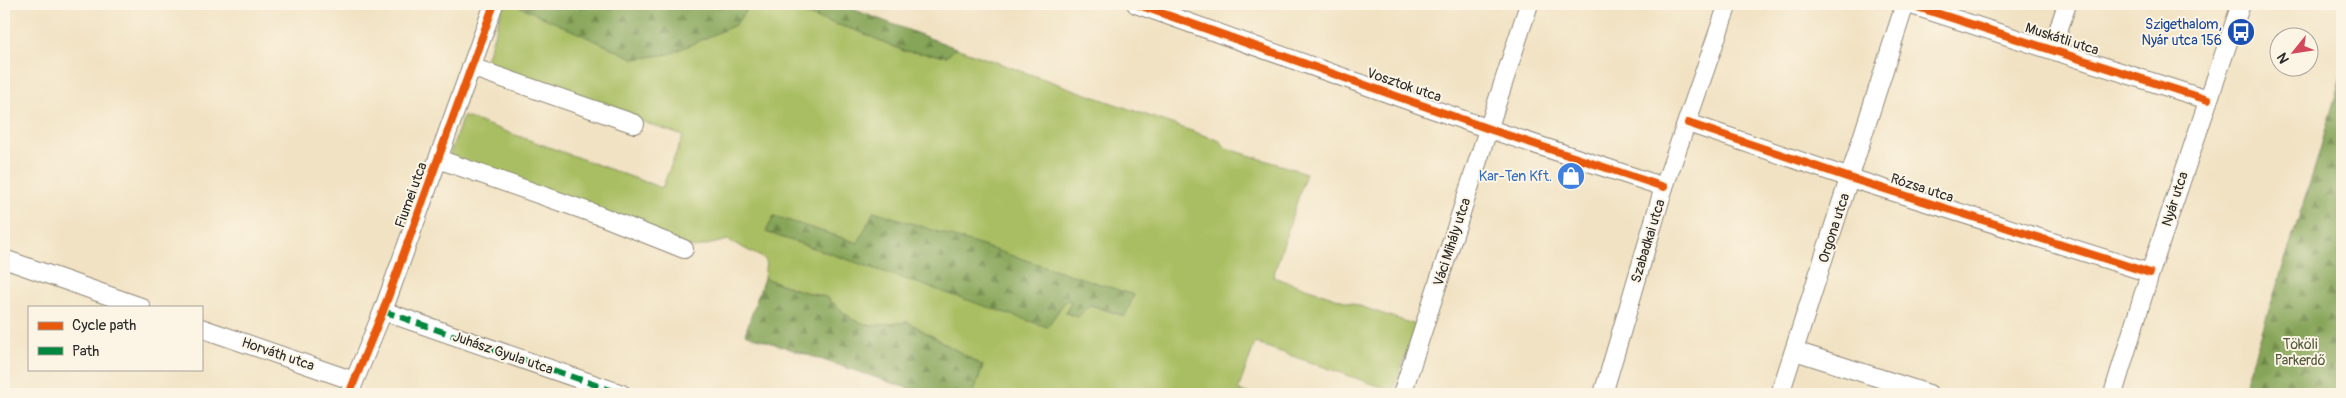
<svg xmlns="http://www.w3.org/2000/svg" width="2346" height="398" font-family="Pangolin,sans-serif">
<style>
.green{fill:#a9be62;stroke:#6a7446;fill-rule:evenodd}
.forest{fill:url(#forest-firs);stroke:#586842}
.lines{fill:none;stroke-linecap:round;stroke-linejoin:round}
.minor-casing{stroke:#8e8677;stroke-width:20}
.minor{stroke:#fff;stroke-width:18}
.quiet{stroke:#00873e;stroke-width:6;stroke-dasharray:12 6;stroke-linecap:butt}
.cycleway-casing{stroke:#fcf5e5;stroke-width:11}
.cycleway{stroke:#e8590c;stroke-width:8}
.labels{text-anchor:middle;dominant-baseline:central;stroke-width:4;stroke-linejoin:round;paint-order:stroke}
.transit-label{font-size:14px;fill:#164399;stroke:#fcf5e5;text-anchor:end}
.street-label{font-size:14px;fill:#2b2b2b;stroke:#fcf5e5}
.shop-label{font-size:14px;fill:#366cbe;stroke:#fcf5e5;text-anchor:end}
.park-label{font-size:14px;fill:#51573c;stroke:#fcf5e5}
</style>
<defs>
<pattern id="forest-firs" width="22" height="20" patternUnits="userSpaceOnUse" patternTransform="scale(1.25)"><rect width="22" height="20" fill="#86a558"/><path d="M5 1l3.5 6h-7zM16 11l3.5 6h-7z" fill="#6e8749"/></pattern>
</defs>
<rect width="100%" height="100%" fill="#fcf5e5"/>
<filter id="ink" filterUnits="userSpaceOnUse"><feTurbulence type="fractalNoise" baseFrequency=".02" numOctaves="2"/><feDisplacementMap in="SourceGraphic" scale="10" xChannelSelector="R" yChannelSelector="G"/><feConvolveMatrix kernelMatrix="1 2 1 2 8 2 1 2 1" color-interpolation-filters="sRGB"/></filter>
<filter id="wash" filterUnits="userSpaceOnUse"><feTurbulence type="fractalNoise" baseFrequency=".0096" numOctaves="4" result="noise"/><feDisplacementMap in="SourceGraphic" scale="20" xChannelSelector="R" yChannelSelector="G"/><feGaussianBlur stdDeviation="1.12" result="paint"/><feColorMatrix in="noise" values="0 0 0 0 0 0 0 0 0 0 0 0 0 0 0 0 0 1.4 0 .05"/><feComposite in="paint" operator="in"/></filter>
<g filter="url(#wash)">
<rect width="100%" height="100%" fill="#f1e2c3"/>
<path class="green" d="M504 4 735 25 750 5 778 6 858 31 904 51 947 56 956 48 1220 141 1226 148 1306 173 1273 277 1416 325 1393 391 1255 343 1238 390 1250 394H973L983 366 908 322 872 326 853 320 826 297 801 291 764 278 766 261 763 258 728 240 694 248 583 205 448 160 463 116 662 188 683 136 484 66ZM774 216 858 243 1133 295 1124 316 1090 305 1078 317 1066 313 1071 301 1066 300 1047 326 766 232Z"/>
<g class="forest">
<polygon points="514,4 839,4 956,48 947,56 904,51 858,31 778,6 750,5 735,25 670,54 635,59"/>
<polygon points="2342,73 2342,394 2242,394 2315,167"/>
<polygon points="874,211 1134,295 1125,316 1090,305 1078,317 1066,313 1071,301 1066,300 1047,327 766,232 774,216 858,243"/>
<polygon points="764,278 801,291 826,297 853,320 872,326 908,322 983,366 973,394 925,394 745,334"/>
</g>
</g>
<g filter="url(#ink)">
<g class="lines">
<defs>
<g id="minor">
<polyline points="1136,4 1489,129 1664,187"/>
<polyline points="1908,4 2208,100"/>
<polyline points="2052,49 2067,4"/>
<polyline points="471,67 635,124"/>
<polyline points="1688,123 1850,178 2150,273"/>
<polyline points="438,159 601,216 684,249"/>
<polyline points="4,259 141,307"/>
<polyline points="383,311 622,394"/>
<polyline points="201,328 354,381"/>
<polyline points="1795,351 1929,394"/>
<polyline points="349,394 383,311 494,4"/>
<polyline points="1402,394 1529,4"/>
<polyline points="1603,394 1664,187 1728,4"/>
<polyline points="1780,394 1905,4"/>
<polyline points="2113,394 2150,273 2241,4"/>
</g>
</defs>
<use href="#minor" class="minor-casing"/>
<use href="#minor" class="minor"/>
<polyline class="quiet" points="383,311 622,394"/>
<defs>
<g id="cycleway">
<polyline points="1136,4 1489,129 1664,187"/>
<polyline points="1908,4 2208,100"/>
<polyline points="1688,123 1850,178 2150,273"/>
<polyline points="349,394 383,311 494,4"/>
</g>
</defs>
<use href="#cycleway" class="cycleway-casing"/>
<use href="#cycleway" class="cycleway"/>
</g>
</g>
<defs>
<symbol id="bus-disc" viewBox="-11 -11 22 22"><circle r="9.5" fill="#1a4fb4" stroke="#fcf5e5"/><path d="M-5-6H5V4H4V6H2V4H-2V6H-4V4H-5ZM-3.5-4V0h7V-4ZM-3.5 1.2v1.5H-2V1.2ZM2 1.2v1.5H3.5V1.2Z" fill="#fff"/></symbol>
<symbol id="shop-disc" viewBox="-11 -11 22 22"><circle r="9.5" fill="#3f7fe0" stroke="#fcf5e5"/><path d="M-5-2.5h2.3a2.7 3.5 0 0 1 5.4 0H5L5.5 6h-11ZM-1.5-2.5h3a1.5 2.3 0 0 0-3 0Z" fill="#fff"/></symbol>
</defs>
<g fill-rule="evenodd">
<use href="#bus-disc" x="2225" y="16" width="32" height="32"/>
<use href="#shop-disc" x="1555" y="160" width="32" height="32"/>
</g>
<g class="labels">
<g class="transit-label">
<text x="2222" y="24">Szigethalom,<tspan x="2222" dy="16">Nyár utca 156</tspan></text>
</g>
<g class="street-label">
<text transform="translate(2062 39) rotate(18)">Muskátli utca</text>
<text transform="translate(1404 85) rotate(19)">Vosztok utca</text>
<text transform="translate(1922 188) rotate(18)">Rózsa utca</text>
<text transform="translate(411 195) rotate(-70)">Fiumei utca</text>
<text transform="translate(2175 199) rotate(-72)">Nyár utca</text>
<text transform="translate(1834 228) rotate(-72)">Orgona utca</text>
<text transform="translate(1648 241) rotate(-73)">Szabadkai utca</text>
<text transform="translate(1452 242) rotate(-72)">Váci Mihály utca</text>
<text transform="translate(503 353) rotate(19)">Juhász Gyula utca</text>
<text transform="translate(278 354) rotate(19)">Horváth utca</text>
</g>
<g class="shop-label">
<text x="1552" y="176">Kar-Ten Kft.</text>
</g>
<g class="park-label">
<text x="2300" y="344">Tököli<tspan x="2300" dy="16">Parkerdő</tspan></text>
</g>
</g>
<rect width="2346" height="398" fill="none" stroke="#fcf5e5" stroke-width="20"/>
<rect x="28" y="306" width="175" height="65" fill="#fcf5e5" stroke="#a8a49b"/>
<rect x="38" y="322" width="25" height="8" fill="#e8590c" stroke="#a8a49b"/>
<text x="72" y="330" font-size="15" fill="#2b2b2b">Cycle path</text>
<rect x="38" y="347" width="25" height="8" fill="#00873e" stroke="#a8a49b"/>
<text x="72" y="356" font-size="15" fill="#2b2b2b">Path</text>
<g transform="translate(2294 52) rotate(240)"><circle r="24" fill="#fcf5e5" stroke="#a8a49b"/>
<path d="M0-4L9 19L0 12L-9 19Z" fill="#d1495b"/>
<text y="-8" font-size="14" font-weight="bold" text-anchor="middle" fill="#2b2b2b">N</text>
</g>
</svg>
